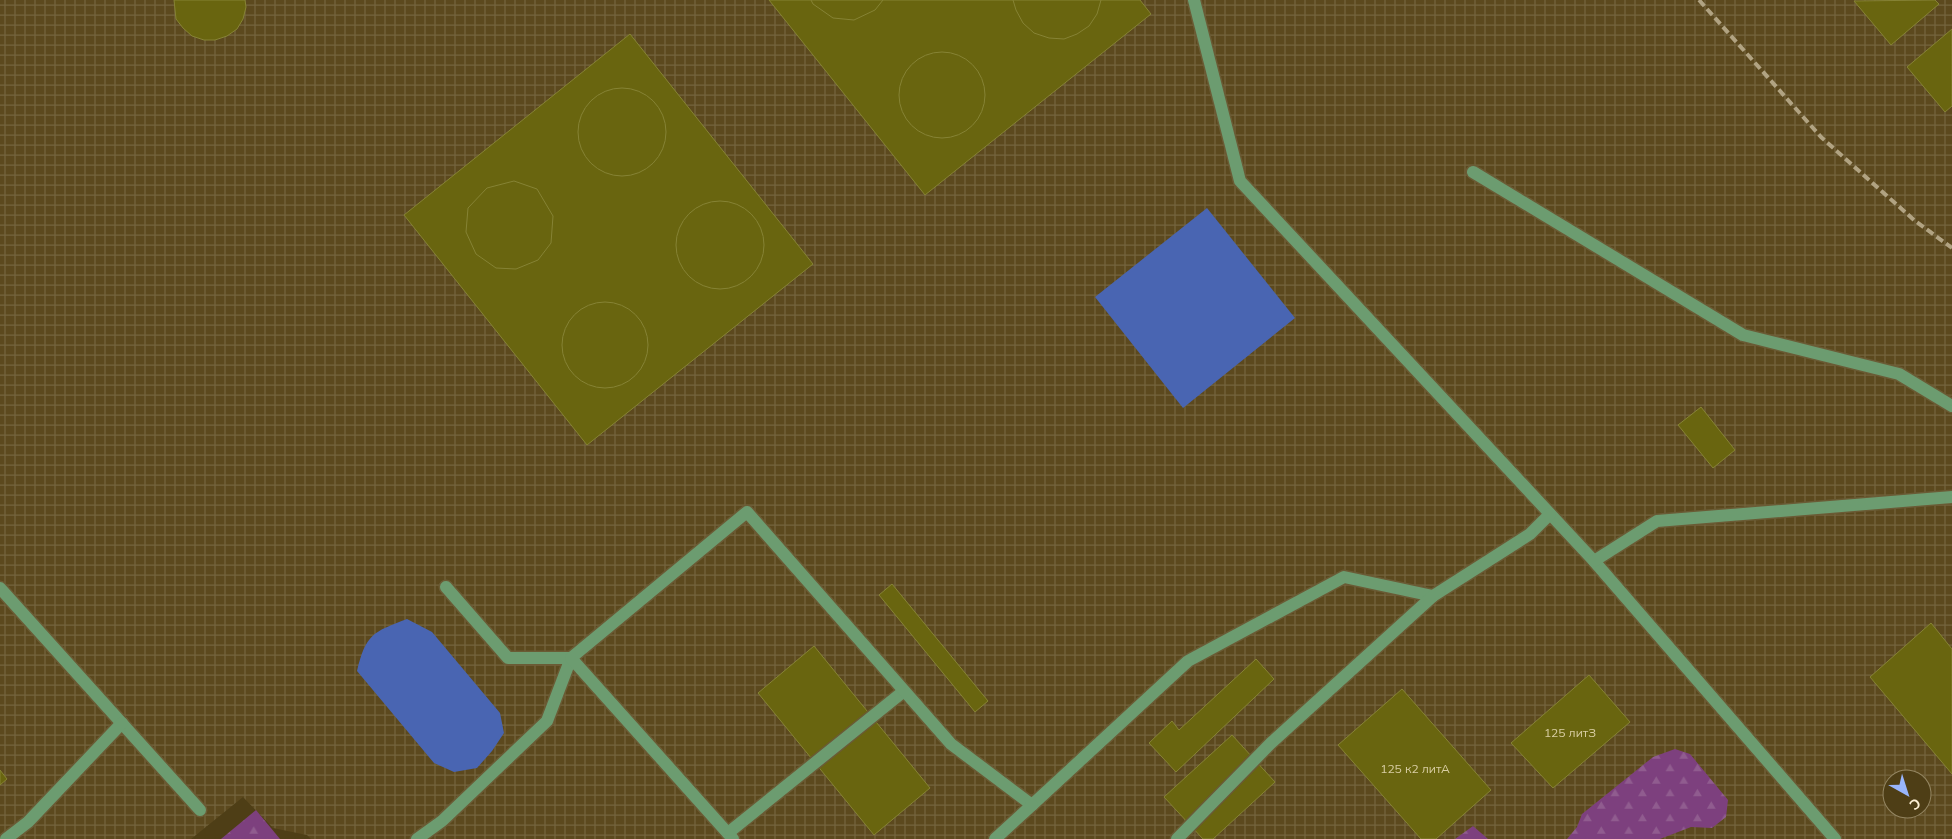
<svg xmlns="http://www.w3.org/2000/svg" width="1952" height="839" font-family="Mulish,sans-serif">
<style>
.industrial{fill:url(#industrial-grid);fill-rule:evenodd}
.forest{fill:url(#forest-firs)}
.water{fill:#4965b2}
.building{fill:#69650f;stroke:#868335}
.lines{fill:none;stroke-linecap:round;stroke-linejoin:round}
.minor-casing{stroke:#6a5b35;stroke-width:15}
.minor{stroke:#6c9c70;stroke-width:12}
.rail{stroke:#b1a382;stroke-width:4;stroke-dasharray:8 4;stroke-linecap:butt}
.labels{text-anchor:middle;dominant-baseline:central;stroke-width:4.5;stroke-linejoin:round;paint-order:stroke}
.number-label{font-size:12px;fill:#d9cea4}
</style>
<defs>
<pattern id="industrial-grid" width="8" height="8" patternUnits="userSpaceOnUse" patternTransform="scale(1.25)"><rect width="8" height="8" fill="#5c491e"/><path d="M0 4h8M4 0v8" fill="none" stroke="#74643e"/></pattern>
<pattern id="forest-firs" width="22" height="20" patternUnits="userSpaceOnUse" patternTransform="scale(1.25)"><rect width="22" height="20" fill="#7d407e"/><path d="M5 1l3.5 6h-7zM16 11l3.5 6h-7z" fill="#905c8f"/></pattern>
</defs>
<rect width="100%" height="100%" fill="#4e3e16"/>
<path class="industrial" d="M0 0H1952V839H311L307 835 273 828 243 797 191 839H0ZM1892 779H1922V809H1892Z"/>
<g class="forest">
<polygon points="1675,749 1690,754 1728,800 1726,817 1712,828 1691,827 1660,839 1567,839 1577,827 1582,814 1653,757"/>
<polygon points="256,810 280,839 221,839"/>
<polygon points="1473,826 1488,839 1455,839"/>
</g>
<g class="water">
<polygon points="1207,208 1295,318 1183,408 1095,297"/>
<path d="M407 619 432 632 500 713 504 733 492 751 477 768 454 772 434 763 357 671C366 634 373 632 407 619Z"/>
</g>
<g class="building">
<polygon points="174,0 245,0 246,7 243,19 237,29 227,36 215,40 204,40 192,36 183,28 176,19"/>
<polygon points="769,0 1140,0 1151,14 925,195"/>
<polygon points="811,0 883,0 875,10 854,20 833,18 813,4"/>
<polygon points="1013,0 1101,0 1097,14 1089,26 1077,34 1064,39 1049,38 1034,33 1023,23 1016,10"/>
<polygon points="1935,0 1939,4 1891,45 1854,1"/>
<polygon points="1952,29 1952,106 1945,112 1907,67"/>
<polygon points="630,34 813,264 587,445 404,215"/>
<circle cx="942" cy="95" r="43"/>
<circle cx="622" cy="132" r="44"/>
<polygon points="514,181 537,189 553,216 551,243 538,260 516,269 496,268 476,254 466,232 468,208 487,188"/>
<circle cx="720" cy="245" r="44"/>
<circle cx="605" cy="345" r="43"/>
<polygon points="1701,407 1735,450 1713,468 1678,425"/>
<polygon points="892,584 988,701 975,712 879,595"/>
<polygon points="1931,623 1952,649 1952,774 1870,677"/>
<polygon points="814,646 930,788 874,835 758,693"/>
<polygon points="1256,659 1274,679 1176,772 1149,743 1172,721 1179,730"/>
<polygon points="1589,675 1630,722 1553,788 1511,743"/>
<polygon points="1402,689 1491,790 1436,839 1421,839 1338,745"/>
<polygon points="1232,735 1275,782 1213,839 1203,839 1164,797"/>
<polygon points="0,770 7,779 0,785"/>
</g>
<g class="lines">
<defs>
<g id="minor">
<polyline points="1194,0 1240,181 1594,561 1835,839"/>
<polyline points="1473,172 1743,335 1899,374 1952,406"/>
<polyline points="1594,561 1657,521 1952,497"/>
<polyline points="0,588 200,810"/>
<polyline points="728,833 904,691"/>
<polyline points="6,839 28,822 122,723"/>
<polyline points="417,839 442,821 547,721 571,658 508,658 446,587"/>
<polyline points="733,839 571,658 747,512 951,744 1032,805 1188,661 1344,577 1433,596"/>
<polyline points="995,839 1032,805"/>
<polyline points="1177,839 1271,743 1433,596 1530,534 1550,514"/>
</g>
</defs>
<use href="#minor" class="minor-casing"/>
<use href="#minor" class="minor"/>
<polyline class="rail" points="1699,0 1821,137 1914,220 1952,248"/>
</g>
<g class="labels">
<g class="number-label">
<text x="1570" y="732">125 литЗ</text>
<text x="1415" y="768">125 к2 литА</text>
</g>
</g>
<g transform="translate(1907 794) rotate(141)"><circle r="24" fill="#4e3e16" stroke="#948662"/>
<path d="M0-4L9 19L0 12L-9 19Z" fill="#98b5fd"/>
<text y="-8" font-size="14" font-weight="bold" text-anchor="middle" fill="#fef1d5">С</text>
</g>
</svg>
